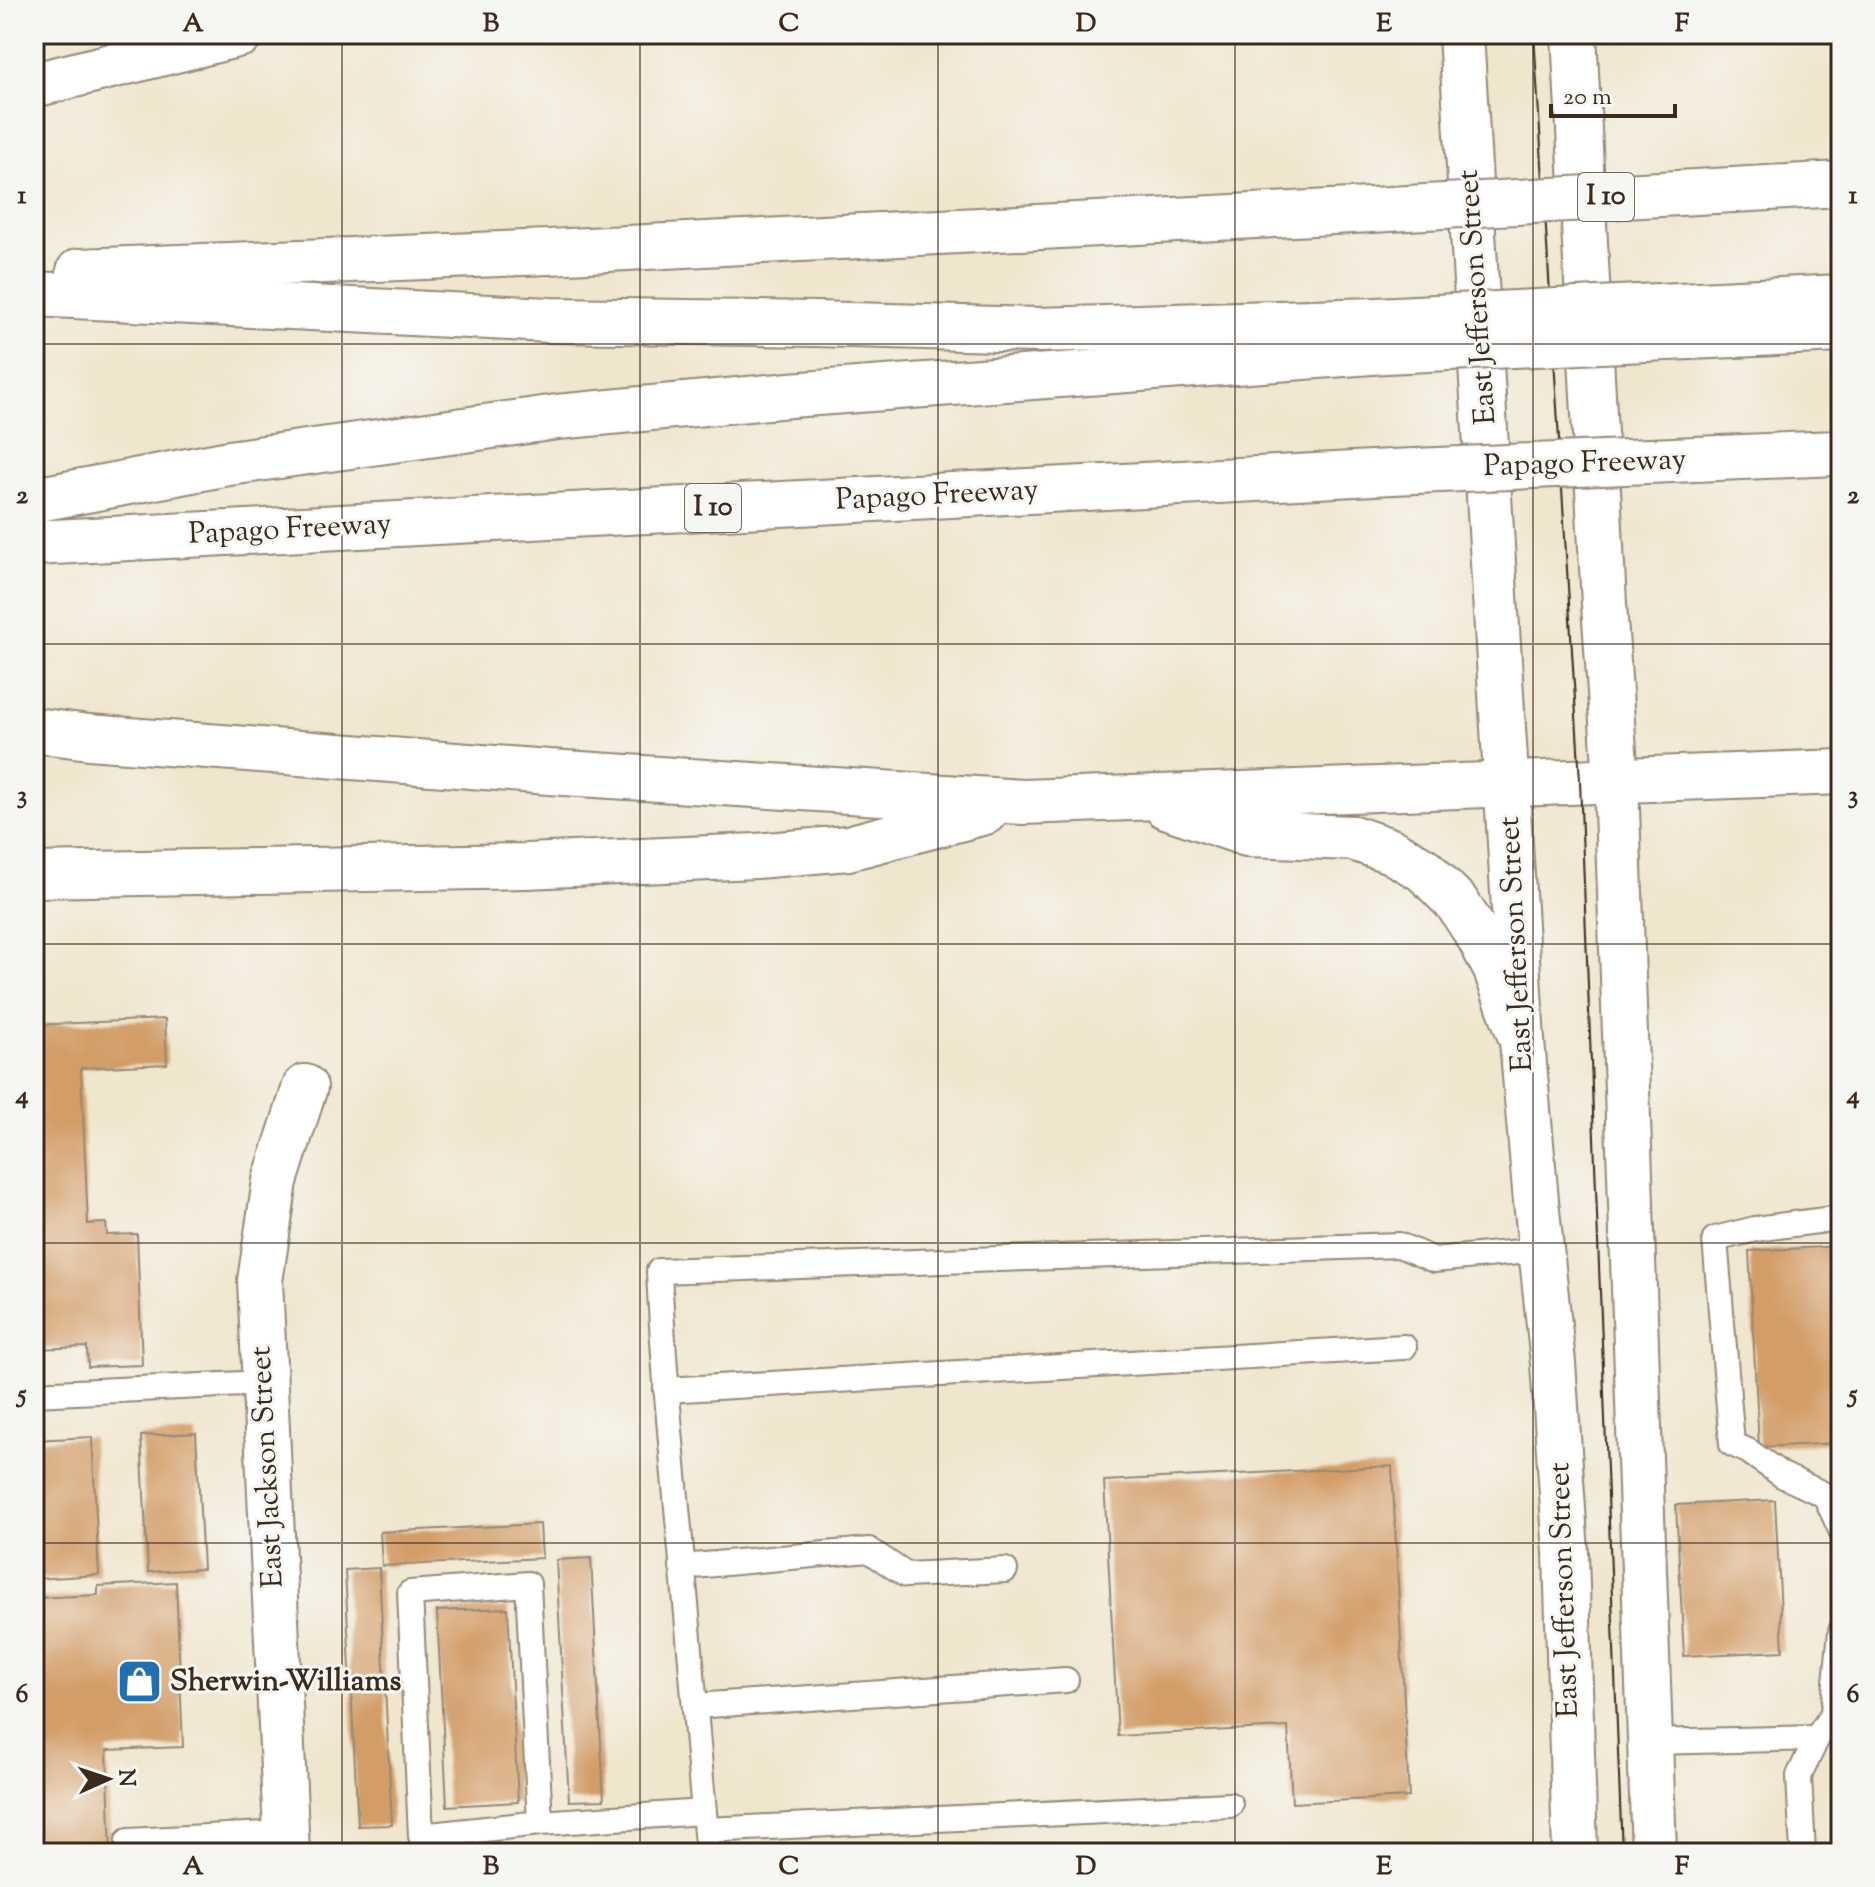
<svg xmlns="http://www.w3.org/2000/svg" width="1875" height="1887" font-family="'Sorts Mill Goudy',serif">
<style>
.building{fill:#d39d67}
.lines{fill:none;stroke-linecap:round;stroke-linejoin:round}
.lane-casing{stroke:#968876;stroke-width:28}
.street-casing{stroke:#968876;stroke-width:48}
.primary-casing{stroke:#968876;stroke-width:48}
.highway-casing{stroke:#968876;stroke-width:48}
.lane{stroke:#fff;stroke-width:24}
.street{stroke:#fff;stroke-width:44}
.primary{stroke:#fff;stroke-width:44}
.highway{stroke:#fff;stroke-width:44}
.tram{stroke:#3b2a1e;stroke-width:2}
.highway-bridge-casing{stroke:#968876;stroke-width:48;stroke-linecap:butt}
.highway-bridge{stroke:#fff;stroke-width:44}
.grid{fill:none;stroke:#3b2a1e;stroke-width:2;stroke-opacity:0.55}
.labels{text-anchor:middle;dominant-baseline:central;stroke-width:6;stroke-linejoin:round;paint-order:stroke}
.shield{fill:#f6f6f2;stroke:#73675e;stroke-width:2}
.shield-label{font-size:28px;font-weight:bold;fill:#3b2a1e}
.street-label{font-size:30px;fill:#3b2a1e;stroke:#f6f6f2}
.poi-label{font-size:30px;font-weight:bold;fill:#3b2a1e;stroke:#f6f6f2;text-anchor:start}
.neatline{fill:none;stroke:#3b2a1e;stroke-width:3}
.grid-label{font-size:26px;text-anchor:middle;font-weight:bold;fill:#3b2a1e}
</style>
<rect width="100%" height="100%" fill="#f6f6f2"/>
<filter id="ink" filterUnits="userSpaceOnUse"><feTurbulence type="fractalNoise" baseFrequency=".0125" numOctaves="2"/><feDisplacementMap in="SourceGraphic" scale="16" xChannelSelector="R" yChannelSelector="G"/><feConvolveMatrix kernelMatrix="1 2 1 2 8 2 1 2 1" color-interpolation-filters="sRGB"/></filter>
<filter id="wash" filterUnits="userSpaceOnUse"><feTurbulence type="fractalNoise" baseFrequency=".006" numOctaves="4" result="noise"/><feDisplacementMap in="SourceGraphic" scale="32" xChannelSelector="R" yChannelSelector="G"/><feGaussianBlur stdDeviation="1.8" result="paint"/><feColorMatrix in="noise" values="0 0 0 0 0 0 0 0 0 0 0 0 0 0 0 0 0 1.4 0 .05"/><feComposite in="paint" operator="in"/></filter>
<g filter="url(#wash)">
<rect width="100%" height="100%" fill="#f0e6ce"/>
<g id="blocks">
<g class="building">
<polygon points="165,1019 167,1064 81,1068 88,1224 106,1223 107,1235 137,1234 142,1365 88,1367 87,1347 34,1349 34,1025"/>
<polygon points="1841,1246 1841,1443 1759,1447 1749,1251"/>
<polygon points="196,1433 203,1569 148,1572 141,1436"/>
<polygon points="92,1437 99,1575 34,1579 34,1440"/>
<polygon points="1392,1466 1409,1797 1292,1803 1288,1727 1118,1736 1104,1481"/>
<polygon points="1775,1500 1783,1651 1684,1656 1676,1505"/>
<polygon points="540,1524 542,1558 382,1566 380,1532"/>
<polygon points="591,1558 604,1800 569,1801 556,1560"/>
<polygon points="379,1568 392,1825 358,1826 345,1570"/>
<polygon points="176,1582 183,1747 107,1750 111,1853 34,1853 34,1598 98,1595 98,1586"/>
<polygon points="508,1608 518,1802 447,1806 437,1611"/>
</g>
</g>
</g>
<g filter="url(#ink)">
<use href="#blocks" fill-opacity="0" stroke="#968876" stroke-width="2"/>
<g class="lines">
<defs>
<g id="lane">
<polyline points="1841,1218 1755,1229 1715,1239 1732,1444 1748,1451 1782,1475 1825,1495 1841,1530"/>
<polyline points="666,1390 1404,1347"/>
<polyline points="34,1394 264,1383"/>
<polyline points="682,1567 869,1550 906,1575 1005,1570"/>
<polyline points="695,1706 1066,1680"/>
<polyline points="1650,1742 1817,1738"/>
<polyline points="540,1823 528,1584 410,1593 421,1836 540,1823 703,1812"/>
<polyline points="706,1830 1230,1805"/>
<polyline points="128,1841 286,1833"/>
<path d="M708 1853C699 1766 693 1679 685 1593 675 1485 664 1379 659 1271L1399 1245 1434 1260 1541 1250"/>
<polyline points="1803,1853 1799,1776 1817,1738 1833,1713 1841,1631"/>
</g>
<polyline id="street" points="287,1853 260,1281 275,1181 305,1087"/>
<g id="primary">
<polyline points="1461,34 1522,1041 1536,1201 1553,1363 1566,1553 1575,1853"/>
<polyline points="1574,34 1604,604 1616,780 1654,1853"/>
</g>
<g id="highway">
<polyline points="34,85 241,34"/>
<polyline points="79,271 549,252 1371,210"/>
<polyline points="34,294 550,320 815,324 1038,330 1376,320"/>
<polyline points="34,500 229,463 557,417 790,395 1385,351"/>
<polyline points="34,543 1392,472"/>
<polyline points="34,730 89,737 549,772 1023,802 1841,772"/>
<polyline points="1166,806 1247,834 1353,838 1391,851 1424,870 1457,903 1479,937 1496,970 1522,1041"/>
<polyline points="34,875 526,866 756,856 848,848 985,812"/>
</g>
</defs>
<use href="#lane" class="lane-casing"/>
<use href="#street" class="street-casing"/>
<use href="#primary" class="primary-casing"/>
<use href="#highway" class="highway-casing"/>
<use href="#lane" class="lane"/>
<use href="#street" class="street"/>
<use href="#primary" class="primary"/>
<use href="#highway" class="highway"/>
<polyline class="tram" points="1534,34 1580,781 1622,1853"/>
<defs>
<g id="highway-bridge">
<polyline points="1371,210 1841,184"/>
<polyline points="1376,320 1841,297"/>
<polyline points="1385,351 1841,330"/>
<polyline points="1392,472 1836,453"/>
</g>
</defs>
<use href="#highway-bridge" class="highway-bridge-casing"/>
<use href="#highway-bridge" class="highway-bridge"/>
</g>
</g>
<path class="grid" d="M342 34V1853M640 34V1853M938 34V1853M1235 34V1853M1533 34V1853M34 344H1841M34 644H1841M34 944H1841M34 1243H1841M34 1543H1841"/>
<defs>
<symbol id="shop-square" viewBox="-11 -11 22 22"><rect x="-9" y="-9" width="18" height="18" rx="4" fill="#1f6fb2" stroke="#f6f6f2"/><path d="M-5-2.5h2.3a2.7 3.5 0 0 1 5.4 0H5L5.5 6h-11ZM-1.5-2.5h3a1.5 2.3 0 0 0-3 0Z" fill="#fff"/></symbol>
</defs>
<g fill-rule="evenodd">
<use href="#shop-square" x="114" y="1656" width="51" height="51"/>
</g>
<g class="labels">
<g class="shield">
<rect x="1578" y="173" width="56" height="48" rx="6"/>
<rect x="685" y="484" width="56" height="48" rx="6"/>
</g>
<g class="shield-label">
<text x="1606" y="197">I 10</text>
<text x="713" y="508">I 10</text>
</g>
<g class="street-label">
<text transform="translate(1478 297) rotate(-94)">East Jefferson Street</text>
<text transform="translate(1585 464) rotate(-2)">Papago Freeway</text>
<text transform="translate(937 496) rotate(-3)">Papago Freeway</text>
<text transform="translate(290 530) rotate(-3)">Papago Freeway</text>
<text transform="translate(1517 944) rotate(-93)">East Jefferson Street</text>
<text transform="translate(268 1467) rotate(-93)">East Jackson Street</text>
<text transform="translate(1565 1590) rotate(-92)">East Jefferson Street</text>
</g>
<g class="poi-label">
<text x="170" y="1682">Sherwin-Williams</text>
</g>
</g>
<rect width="1875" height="1887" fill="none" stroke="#f6f6f2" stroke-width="88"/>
<g transform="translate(108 1779) rotate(87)" stroke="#f6f6f2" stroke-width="6" paint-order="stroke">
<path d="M0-6L14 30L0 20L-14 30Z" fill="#3b2a1e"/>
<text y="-12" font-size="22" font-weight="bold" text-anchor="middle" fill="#3b2a1e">N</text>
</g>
<path d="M1551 104v12h124v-12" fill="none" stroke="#3b2a1e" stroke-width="4"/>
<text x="1563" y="104" font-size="24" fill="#3b2a1e" stroke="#f6f6f2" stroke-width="6" paint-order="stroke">20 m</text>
<rect x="44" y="44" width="1787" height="1799" class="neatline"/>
<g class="grid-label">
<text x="193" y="31">A</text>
<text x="491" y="31">B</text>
<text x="789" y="31">C</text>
<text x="1086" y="31">D</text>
<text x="1384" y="31">E</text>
<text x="1682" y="31">F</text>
<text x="22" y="203">1</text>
<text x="1853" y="203">1</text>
<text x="22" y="503">2</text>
<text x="1853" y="503">2</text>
<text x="22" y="803">3</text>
<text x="1853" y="803">3</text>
<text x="22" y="1103">4</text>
<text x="1853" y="1103">4</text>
<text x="22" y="1402">5</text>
<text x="1853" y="1402">5</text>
<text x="22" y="1702">6</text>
<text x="1853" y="1702">6</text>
<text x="193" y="1874">A</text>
<text x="491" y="1874">B</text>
<text x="789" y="1874">C</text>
<text x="1086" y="1874">D</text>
<text x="1384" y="1874">E</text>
<text x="1682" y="1874">F</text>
</g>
</svg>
